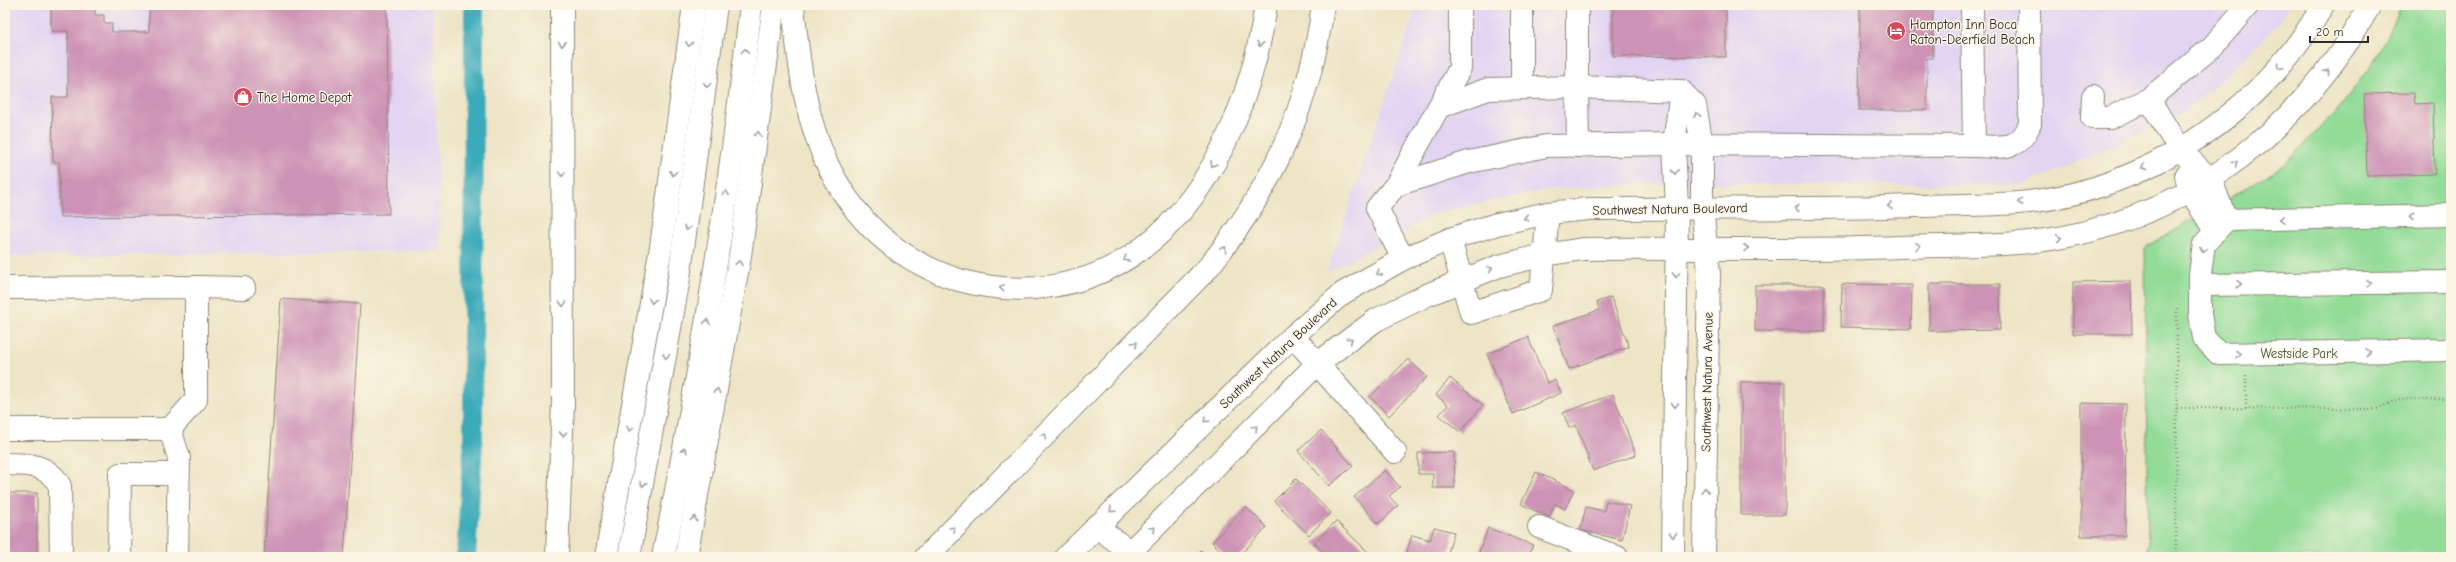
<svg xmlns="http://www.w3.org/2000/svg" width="2456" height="562" font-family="'Comic Neue',sans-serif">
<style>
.built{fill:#e2d4f3}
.green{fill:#92dc97;stroke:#5e8461}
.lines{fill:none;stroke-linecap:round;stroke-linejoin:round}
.canal{stroke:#3baaba;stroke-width:20}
.building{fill:#cd93b6}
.minor-casing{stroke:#8c8879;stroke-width:24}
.highway-casing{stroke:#8c8879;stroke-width:24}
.path{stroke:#8c8879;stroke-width:2.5;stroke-dasharray:1 3;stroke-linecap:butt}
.minor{stroke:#fff;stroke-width:22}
.highway{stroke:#fff;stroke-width:22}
.oneway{stroke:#a0a0a0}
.labels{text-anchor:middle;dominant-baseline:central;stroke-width:3;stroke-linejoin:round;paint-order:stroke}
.poi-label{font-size:13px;fill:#2b2b2b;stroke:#fcf5e5;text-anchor:start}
.street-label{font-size:13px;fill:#2b2b2b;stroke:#fcf5e5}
.park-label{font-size:13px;fill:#455746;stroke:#fcf5e5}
</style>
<rect width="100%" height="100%" fill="#fcf5e5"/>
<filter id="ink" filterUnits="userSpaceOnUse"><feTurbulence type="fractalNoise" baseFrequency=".025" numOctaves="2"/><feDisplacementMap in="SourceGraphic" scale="8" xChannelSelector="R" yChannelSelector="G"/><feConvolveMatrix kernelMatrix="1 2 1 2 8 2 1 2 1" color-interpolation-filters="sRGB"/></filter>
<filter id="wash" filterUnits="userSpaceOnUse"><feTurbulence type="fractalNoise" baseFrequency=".012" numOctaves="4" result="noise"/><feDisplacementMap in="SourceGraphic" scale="16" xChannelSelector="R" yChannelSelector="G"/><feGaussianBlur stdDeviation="0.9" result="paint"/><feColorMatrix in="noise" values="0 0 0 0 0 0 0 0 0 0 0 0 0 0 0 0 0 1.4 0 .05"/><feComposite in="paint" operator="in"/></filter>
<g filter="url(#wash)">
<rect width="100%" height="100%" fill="#eee5c7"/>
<g class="built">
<polygon points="5,5 433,5 440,251 5,256"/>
<polygon points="1417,5 2290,5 2280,21 2246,57 2185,111 2060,170 2020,185 1648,184 1553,189 1441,211 1327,272"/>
</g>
<polygon class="green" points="2402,5 2451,5 2451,557 2148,557 2145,248 2283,166 2336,111 2371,67"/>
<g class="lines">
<polyline class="canal" points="466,557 473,440 474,5"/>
</g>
<g id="blocks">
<g class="building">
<polygon points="51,5 95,6 95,15 104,15 104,23 112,23 112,32 149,32 149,6 387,5 389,214 60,217 59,162 53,162 52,97 68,97 68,31 51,31"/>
<polygon points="1613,5 1726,5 1726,57 1613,56"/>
<polygon points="1860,5 1933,5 1933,58 1927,58 1927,110 1859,110"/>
<polygon points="2414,93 2415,104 2433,103 2435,174 2367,176 2364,94"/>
<polygon points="2131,281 2132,334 2073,334 2073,282"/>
<polygon points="1842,284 1912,285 1911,329 1841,327"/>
<polygon points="1929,284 2000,284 2000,330 1929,331"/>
<rect x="1755" y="285" width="69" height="46"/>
<polygon points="1611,297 1629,347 1569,369 1553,326 1599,310 1597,302"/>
<polygon points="281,299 360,304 344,557 264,557"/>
<polygon points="1528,337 1547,383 1555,380 1561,393 1513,414 1487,354"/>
<polygon points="1408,359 1427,377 1389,416 1370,397"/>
<polygon points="1450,378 1483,405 1460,432 1439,415 1448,405 1436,395"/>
<rect x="1741" y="382" width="44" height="133"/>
<polygon points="1613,394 1636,455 1593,471 1576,425 1569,428 1563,413"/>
<polygon points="2081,403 2126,404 2125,536 2081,536"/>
<polygon points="1321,430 1353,466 1329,486 1298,451"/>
<polygon points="1454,452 1455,488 1433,488 1433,474 1418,474 1418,453"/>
<polygon points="1385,470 1400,487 1389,496 1398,506 1378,524 1354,497"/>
<polygon points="1536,472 1574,490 1565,509 1555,504 1549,517 1521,504"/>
<polygon points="1296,479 1331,513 1309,535 1274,501"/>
<rect x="5" y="493" width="32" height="64"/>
<polygon points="1606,501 1630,506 1622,540 1580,530 1586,507 1604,511"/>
<polygon points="1246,507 1267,527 1238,557 1227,557 1212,542"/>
<polygon points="1336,521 1370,554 1367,557 1329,557 1314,543"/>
<polygon points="1434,527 1454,532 1447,557 1406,555 1412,535 1430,540"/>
<polygon points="1488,528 1533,545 1528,557 1477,557"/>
<polygon points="1201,550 1208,557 1194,557"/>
</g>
</g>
</g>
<g filter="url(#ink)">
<use href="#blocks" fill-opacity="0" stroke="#8c8879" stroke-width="1"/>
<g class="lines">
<defs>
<g id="minor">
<polyline points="1577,5 1577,87 1681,91 1695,105 1702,145 1702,207 1709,273 1704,557"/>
<path d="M1972 5 1974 146C2000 146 2018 153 2030 124L2029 5"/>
<polyline points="1522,88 1522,5"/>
<polyline points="2093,96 2092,118 2110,118 2149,99 2179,149 2211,180 2226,220"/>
<polyline points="2149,99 2212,47 2248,5"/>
<polyline points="1439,107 1488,89 1577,87 1578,146"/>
<polyline points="2186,176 2190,191 2215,231"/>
<polyline points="1396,185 1469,162 1546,146 1674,144 1974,146"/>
<polyline points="2451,215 2226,220 2204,244 2200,274 2200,314 2204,338 2219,354 2451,350"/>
<polyline points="1450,239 1471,313 1541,290 1548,213"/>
<polyline points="1403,259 1377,208 1396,185 1460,68 1460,5"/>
<polyline points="2200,285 2451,282"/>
<polyline points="196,287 244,288"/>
<polyline points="5,288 196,287 196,400 170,429 5,429"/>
<polyline points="1293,336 1395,452"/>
<polyline points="170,429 179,458 177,557"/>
<path d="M5 464C28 464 48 464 60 486L61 557"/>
<polyline points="1096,526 1137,557"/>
<polyline points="1539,527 1617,557"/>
<polyline points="119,557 120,474 178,474"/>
<path d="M1066 557 1293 336 1343 293 1403 259 1450 239 1497 224 1548 213 1588 209C1687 208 1786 209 1885 207 1929 205 1974 206 2018 203 2143 192 2262 113 2323 5"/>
<path d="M1125 557 1318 363 1376 320 1427 295 1499 266 1544 255 1583 249C1689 248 1795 251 1901 247 1954 245 2011 247 2064 237 2199 210 2304 124 2370 5"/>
<polyline points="1673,557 1677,208 1674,144 1681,91"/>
</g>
<g id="highway">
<path d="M793 5C799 65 805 126 835 179 863 229 905 263 959 280 990 289 1021 291 1053 286 1185 265 1249 124 1266 5"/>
<polyline points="557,557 563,402 562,5"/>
<polyline points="606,557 661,247 694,5"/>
<polyline points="629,557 679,278 716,5"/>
<path d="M663 557C700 374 730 190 751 5"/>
<polyline points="686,557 740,256 774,5"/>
<path d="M926 557 1206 270C1271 191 1310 107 1323 5"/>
</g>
</defs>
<use href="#minor" class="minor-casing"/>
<use href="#highway" class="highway-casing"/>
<g class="path">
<polyline points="2177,408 2378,409 2398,399 2451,399"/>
<polyline points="2246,408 2246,374"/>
<polyline points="2176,557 2177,308"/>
</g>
<use href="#minor" class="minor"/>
<use href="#highway" class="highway"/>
</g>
<defs><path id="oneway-chevron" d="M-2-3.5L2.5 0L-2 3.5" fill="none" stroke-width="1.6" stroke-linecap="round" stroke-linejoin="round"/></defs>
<g class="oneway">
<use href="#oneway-chevron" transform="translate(562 44) rotate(90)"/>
<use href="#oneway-chevron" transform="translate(689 44) rotate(97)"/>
<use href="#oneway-chevron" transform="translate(1260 44) rotate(100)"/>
<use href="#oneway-chevron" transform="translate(745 51) rotate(-83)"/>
<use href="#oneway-chevron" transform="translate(2280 66) rotate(131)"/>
<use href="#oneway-chevron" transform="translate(2327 72) rotate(-52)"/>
<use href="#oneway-chevron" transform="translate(707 85) rotate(98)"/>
<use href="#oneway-chevron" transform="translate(1697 115) rotate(-99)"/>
<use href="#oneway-chevron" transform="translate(758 134) rotate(-82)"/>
<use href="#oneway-chevron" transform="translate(2235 163) rotate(-37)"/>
<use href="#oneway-chevron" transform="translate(1213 164) rotate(120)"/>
<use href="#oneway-chevron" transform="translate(2144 167) rotate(156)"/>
<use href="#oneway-chevron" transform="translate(1675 172) rotate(88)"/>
<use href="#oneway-chevron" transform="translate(673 173) rotate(98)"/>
<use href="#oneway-chevron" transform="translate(562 174) rotate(90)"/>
<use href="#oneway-chevron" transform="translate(726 193) rotate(-82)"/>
<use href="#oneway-chevron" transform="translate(2020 202) rotate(174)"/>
<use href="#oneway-chevron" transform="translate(1890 206) rotate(178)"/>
<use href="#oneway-chevron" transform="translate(1797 208) rotate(-180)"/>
<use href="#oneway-chevron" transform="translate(2412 216) rotate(179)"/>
<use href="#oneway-chevron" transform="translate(1526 218) rotate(168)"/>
<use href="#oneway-chevron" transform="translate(2282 219) rotate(179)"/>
<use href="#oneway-chevron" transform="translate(687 228) rotate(99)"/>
<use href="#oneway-chevron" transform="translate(2059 238) rotate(-8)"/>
<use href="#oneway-chevron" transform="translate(1918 246) rotate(-2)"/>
<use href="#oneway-chevron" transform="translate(1746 248)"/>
<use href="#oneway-chevron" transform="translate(1224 249) rotate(-52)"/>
<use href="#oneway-chevron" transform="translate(2203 250) rotate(99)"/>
<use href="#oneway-chevron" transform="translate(1126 259) rotate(149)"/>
<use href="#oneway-chevron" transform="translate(739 263) rotate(-81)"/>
<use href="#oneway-chevron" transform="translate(1490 269) rotate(-20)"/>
<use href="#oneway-chevron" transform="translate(1379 273) rotate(150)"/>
<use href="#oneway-chevron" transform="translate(1676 275) rotate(90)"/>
<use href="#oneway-chevron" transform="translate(2369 283) rotate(-1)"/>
<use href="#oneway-chevron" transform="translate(2239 284) rotate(-1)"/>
<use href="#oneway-chevron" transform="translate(1002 288) rotate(-175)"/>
<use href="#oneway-chevron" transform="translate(652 301) rotate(100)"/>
<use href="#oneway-chevron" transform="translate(563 304) rotate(90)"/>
<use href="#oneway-chevron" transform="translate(707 322) rotate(-81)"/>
<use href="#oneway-chevron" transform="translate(1350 340) rotate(-37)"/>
<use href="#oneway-chevron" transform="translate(1135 344) rotate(-46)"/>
<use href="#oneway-chevron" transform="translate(2368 352) rotate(-1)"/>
<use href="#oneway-chevron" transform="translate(2238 354) rotate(-1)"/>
<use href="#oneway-chevron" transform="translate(666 356) rotate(100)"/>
<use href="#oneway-chevron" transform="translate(717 391) rotate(-80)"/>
<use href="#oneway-chevron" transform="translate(1675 405) rotate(91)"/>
<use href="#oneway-chevron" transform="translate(1206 420) rotate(136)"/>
<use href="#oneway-chevron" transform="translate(1255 428) rotate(-45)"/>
<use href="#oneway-chevron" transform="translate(630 429) rotate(100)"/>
<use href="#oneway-chevron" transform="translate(563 434) rotate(91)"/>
<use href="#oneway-chevron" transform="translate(1044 436) rotate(-46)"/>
<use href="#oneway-chevron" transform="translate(684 450) rotate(-79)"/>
<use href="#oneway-chevron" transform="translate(643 484) rotate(101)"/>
<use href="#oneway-chevron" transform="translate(1705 490) rotate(-89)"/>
<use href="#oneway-chevron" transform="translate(1112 510) rotate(136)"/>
<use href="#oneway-chevron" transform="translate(694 519) rotate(-79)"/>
<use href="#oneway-chevron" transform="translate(953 529) rotate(-46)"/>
<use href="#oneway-chevron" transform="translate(1153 529) rotate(-45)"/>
<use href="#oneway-chevron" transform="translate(1673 535) rotate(90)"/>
</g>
</g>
<defs>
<symbol id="hotel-disc" viewBox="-11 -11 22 22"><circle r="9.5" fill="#d1495b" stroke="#fcf5e5"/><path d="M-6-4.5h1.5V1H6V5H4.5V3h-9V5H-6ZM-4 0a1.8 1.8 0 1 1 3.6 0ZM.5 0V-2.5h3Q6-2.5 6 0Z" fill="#fff"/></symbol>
<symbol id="shop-disc" viewBox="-11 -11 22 22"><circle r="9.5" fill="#d1495b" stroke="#fcf5e5"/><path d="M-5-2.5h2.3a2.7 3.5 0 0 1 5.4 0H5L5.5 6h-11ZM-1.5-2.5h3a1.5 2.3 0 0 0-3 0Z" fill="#fff"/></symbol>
</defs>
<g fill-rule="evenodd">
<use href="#hotel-disc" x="1885" y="20" width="22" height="22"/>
<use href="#shop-disc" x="232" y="86" width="22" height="22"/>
</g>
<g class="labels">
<g class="poi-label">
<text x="1910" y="24">Hampton Inn Boca<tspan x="1910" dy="15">Raton-Deerfield Beach</tspan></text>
<text x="257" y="97">The Home Depot</text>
</g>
<g class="street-label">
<text transform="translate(1670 209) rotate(-1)">Southwest Natura Boulevard</text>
<text transform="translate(1278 353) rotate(-43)">Southwest Natura Boulevard</text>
<text transform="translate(1707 382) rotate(-89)">Southwest Natura Avenue</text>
</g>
<g class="park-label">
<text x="2299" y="353">Westside Park</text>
</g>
</g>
<rect width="2456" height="562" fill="none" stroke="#fcf5e5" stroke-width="20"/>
<path d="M2310 36v6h58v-6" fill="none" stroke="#2b2b2b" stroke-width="2"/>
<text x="2316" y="36" font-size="12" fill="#2b2b2b" stroke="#fcf5e5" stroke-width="3" paint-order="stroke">20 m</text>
</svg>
